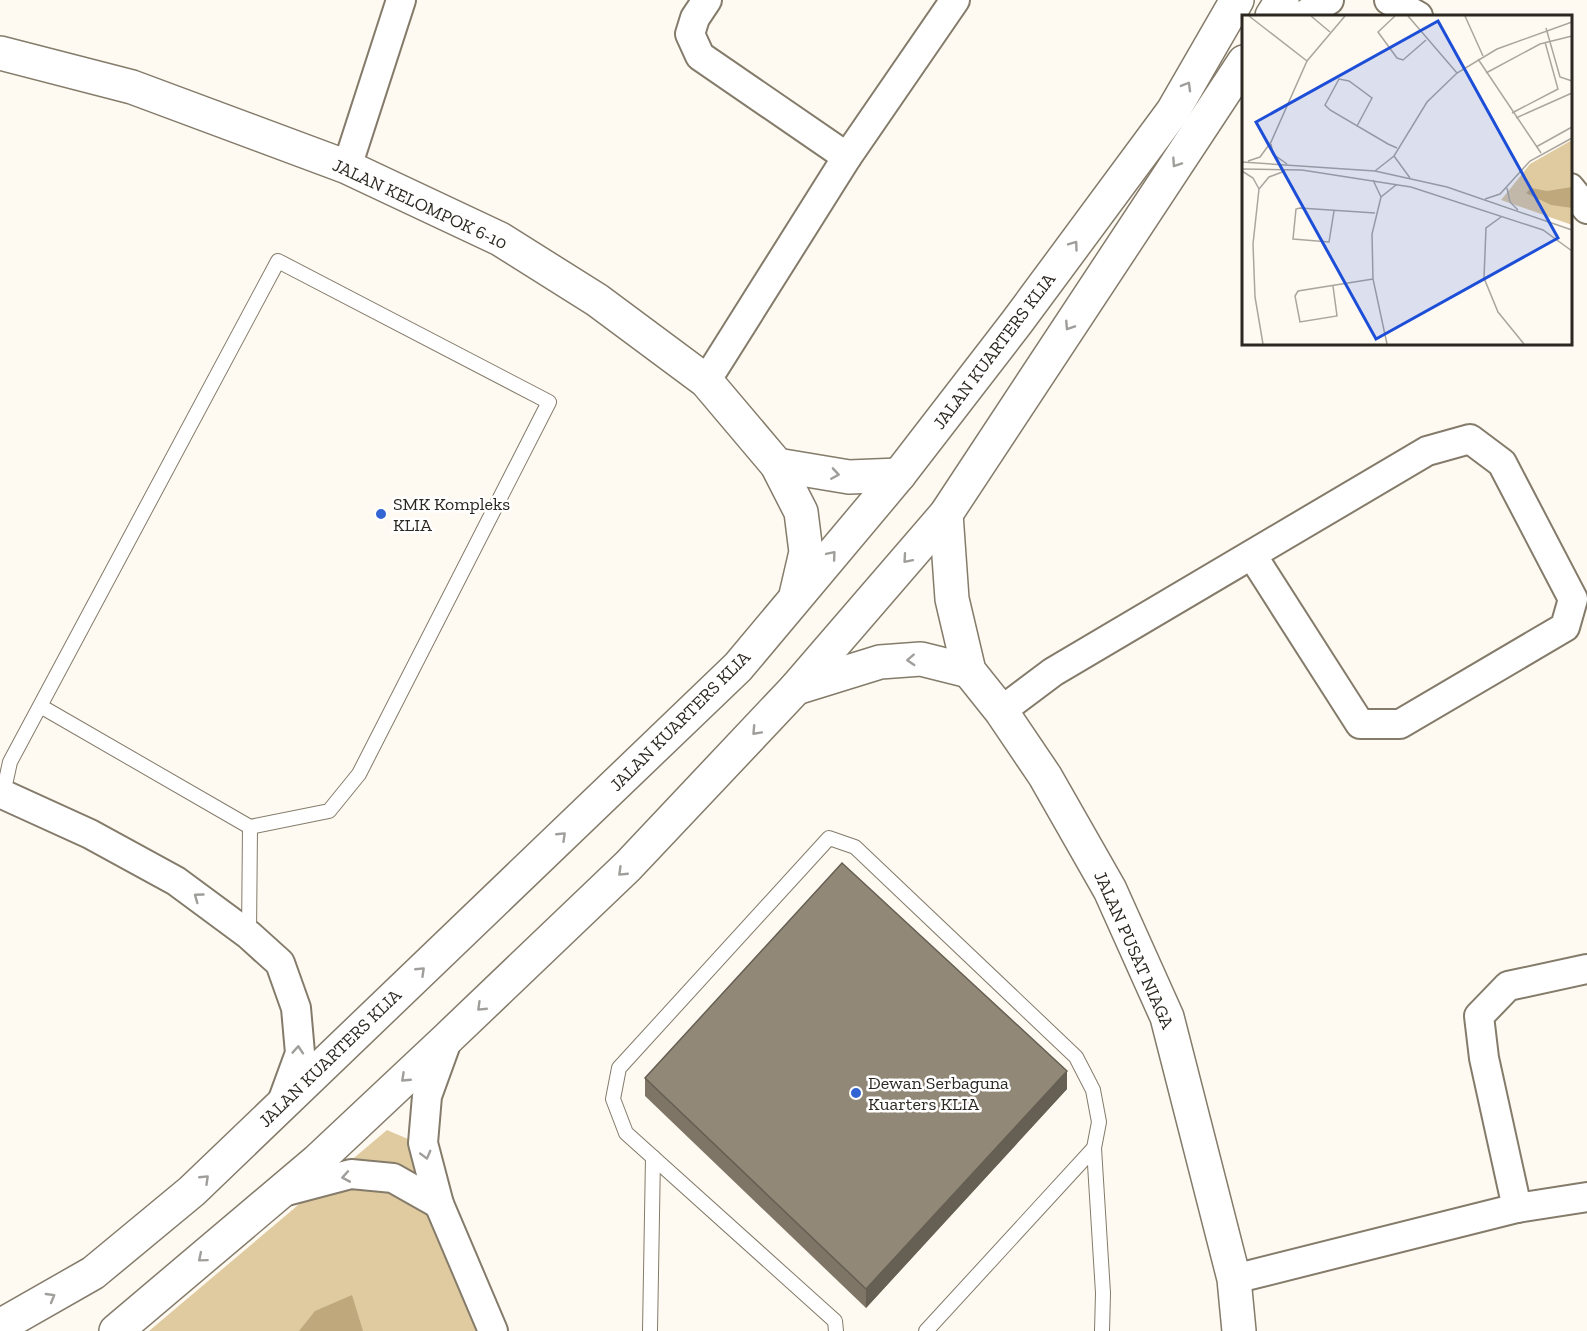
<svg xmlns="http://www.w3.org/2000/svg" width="1587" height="1331" viewBox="0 0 1587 1331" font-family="'Zilla Slab',serif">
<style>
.green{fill:#e0cba1}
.water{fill:#bfa87c}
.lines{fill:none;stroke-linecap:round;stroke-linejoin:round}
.lane-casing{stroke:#847b6a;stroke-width:16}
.street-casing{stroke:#847b6a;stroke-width:32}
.secondary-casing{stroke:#847b6a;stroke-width:36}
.lane{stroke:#fff;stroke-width:14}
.street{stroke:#fff;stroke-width:28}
.secondary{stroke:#fff;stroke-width:33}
.wall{fill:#7e7566}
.shaded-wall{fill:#665f53}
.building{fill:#928877;stroke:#665f53;stroke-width:1.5}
.oneway{stroke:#a09e9b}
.poi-dot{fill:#3264d3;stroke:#fff;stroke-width:2}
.labels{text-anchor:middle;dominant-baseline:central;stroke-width:5;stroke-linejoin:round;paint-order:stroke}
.street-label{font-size:18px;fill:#2c2821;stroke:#fff}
.poi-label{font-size:18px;fill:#2c2821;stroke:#fff;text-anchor:start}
.inset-road{fill:none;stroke:#aaa69e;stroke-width:1.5}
.view{fill:#1d4ed8;fill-opacity:0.15;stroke:#1d4ed8;stroke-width:3}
.inset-edge{fill:none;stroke:#2c2821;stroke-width:3}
</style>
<rect width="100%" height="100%" fill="#fefaf2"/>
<!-- green -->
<polygon class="green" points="387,1130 408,1139 435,1203 478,1331 149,1331"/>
<!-- water -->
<polygon class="water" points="352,1295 363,1331 299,1331 315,1311"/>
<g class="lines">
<!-- lane casing -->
<g class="lane-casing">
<g id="lane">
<polyline points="42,707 250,827"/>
<polyline points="3,794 10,762 278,261 549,402 359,774 329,811 250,827 249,935"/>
<polyline points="650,1331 653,1157"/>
<polyline points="836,1331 835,1321 626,1133 613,1099 619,1068 829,838 855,847 1076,1057 1093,1090 1099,1122 1094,1148 1103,1293 1102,1331"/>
<polyline points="926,1331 1094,1148"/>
</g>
</g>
<!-- street casing -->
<g class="street-casing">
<g id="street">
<polyline points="707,0 695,18 690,34 700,56 847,157"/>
<polyline points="1389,0 1418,16"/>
<polyline points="1302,16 1329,0"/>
<polyline points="347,167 401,0"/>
<polyline points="1570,188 1587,209"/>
<polyline points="706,381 847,157 955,0"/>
<polyline points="1001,711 1053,672 1427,451 1470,439 1502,463 1573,599 1565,627 1400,724 1360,724 1252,555"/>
<polyline points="0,793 90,834 176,881 249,935 280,963 296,1008 300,1053 281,1105"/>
<polyline points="448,1038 427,1096 423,1143 439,1204 493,1331"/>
<polyline points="279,1193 351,1174 393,1178 439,1204"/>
<polyline points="1517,1208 1484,1058 1479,1016 1508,986 1587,969"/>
<polyline points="1234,1279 1517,1208 1587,1197"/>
</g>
</g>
<!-- secondary casing -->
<g class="secondary-casing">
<g id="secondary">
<polyline points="1272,16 1282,0"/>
<polyline points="0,53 132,87 347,167 500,239 597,300 706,381 777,465 801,512 806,552 796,595"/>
<polyline points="777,465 849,477 899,475"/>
<polyline points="946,514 952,599 969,671 1001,711 1045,776 1110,890 1167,1017 1234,1279 1239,1331"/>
<polyline points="796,688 880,662 921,659 969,671"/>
<polyline points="0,1326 93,1273 192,1191 738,667 899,475 1017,322 1173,111 1237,0"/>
<polyline points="116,1331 317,1161 448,1038 628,866 796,688 946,514 1244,62"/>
</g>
</g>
<!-- lane -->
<use href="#lane" class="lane"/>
<!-- street -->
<use href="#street" class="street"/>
<!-- secondary -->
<use href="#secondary" class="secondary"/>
</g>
<!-- wall -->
<polygon class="wall" points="645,1078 1067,1089 866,1308 645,1096"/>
<!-- shaded-wall -->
<polygon class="shaded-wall" points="1067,1071 1067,1089 866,1308 866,1289"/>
<!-- building -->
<polygon class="building" points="842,863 1067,1071 866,1289 645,1078"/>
<!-- one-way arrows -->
<defs><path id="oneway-chevron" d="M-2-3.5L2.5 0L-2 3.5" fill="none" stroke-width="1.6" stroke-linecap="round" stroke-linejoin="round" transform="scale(1.5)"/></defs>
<g class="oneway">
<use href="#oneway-chevron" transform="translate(1187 86) rotate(-60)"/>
<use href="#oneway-chevron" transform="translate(1176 163) rotate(124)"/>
<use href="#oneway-chevron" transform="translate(1074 245) rotate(-54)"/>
<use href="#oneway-chevron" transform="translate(1069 326) rotate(123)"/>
<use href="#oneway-chevron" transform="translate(835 474) rotate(9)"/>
<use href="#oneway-chevron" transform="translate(832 555) rotate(-50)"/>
<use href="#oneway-chevron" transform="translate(907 559) rotate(131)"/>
<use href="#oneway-chevron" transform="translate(911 660) rotate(177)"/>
<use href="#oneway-chevron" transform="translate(756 731) rotate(133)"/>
<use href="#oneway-chevron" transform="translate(562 836) rotate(-44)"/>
<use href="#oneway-chevron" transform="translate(622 872) rotate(136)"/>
<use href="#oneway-chevron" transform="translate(198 897) rotate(-144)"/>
<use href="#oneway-chevron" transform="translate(421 971) rotate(-44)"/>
<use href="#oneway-chevron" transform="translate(481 1007) rotate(136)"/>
<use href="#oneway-chevron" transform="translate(298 1050) rotate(-86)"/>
<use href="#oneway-chevron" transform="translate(405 1078) rotate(137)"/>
<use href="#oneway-chevron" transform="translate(426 1155) rotate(75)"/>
<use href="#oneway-chevron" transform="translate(346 1177) rotate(170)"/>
<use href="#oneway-chevron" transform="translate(205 1179) rotate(-44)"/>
<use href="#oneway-chevron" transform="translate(202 1258) rotate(140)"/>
<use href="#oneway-chevron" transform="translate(51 1297) rotate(-30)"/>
</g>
<!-- markers -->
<g class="poi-dot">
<circle cx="381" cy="514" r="6"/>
<circle cx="856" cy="1093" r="6"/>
</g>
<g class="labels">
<!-- street labels -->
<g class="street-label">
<text transform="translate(420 204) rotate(25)">JALAN KELOMPOK 6-10</text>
<text transform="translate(994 351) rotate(-53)">JALAN KUARTERS KLIA</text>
<text transform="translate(680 721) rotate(-45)">JALAN KUARTERS KLIA</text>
<text transform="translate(1134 950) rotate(66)">JALAN PUSAT NIAGA</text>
<text transform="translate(330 1058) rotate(-44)">JALAN KUARTERS KLIA</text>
</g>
<!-- poi labels -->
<g class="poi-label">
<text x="393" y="504">SMK Kompleks<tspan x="393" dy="21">KLIA</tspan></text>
<text x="868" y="1083">Dewan Serbaguna<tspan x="868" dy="21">Kuarters KLIA</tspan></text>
</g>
</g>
<!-- overview -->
<g transform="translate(1242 15)">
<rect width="330" height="330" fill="#fefaf2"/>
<path d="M330,125v85l-71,-25 29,-36z" fill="#e0cba1"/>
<path d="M330,172v21l-21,-3 -25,-12 5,-5 16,3z" fill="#bfa87c"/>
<path class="inset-road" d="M7,1l58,45M69,1l19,16M153,1l-17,16 19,26 6,2 23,-20M166,1l49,57M223,1l18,40M304,13l14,49 12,4M236,44l63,94M244,58l54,-29 32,-8M270,98l46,-24 -13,-47M274,103l56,-25M115,111l15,-28 -23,-17 -10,-2 -14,26 5,5 58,34 9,4M29,129l2,10 14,10M294,132l36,-20M152,141l16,22M6,146l12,-4 11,-15 36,-81 38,-45M0,147l133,9 72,16 125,43M0,154l60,1 109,17 132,43 29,21M0,156l11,7 6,11M133,156l19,-15 33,-54 30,-29 40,-24 75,-27M131,165l8,17M265,173l3,14 8,8M243,184l15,-5 30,-33 42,-23M92,196l-5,31 -36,-3 3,-30 4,-1 75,5M259,202l-15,11 -2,50 14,34 26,32M91,271l4,30 -37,6 -5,-26 3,-5 75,-12M21,329l-8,-47 -2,-53 6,-55 10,-12 16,-6M145,329l-14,-65 -1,-45 9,-37 15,-12"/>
<path class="view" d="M196,6l120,217 -182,101 -120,-217z"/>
<rect width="330" height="330" class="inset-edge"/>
</g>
</svg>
